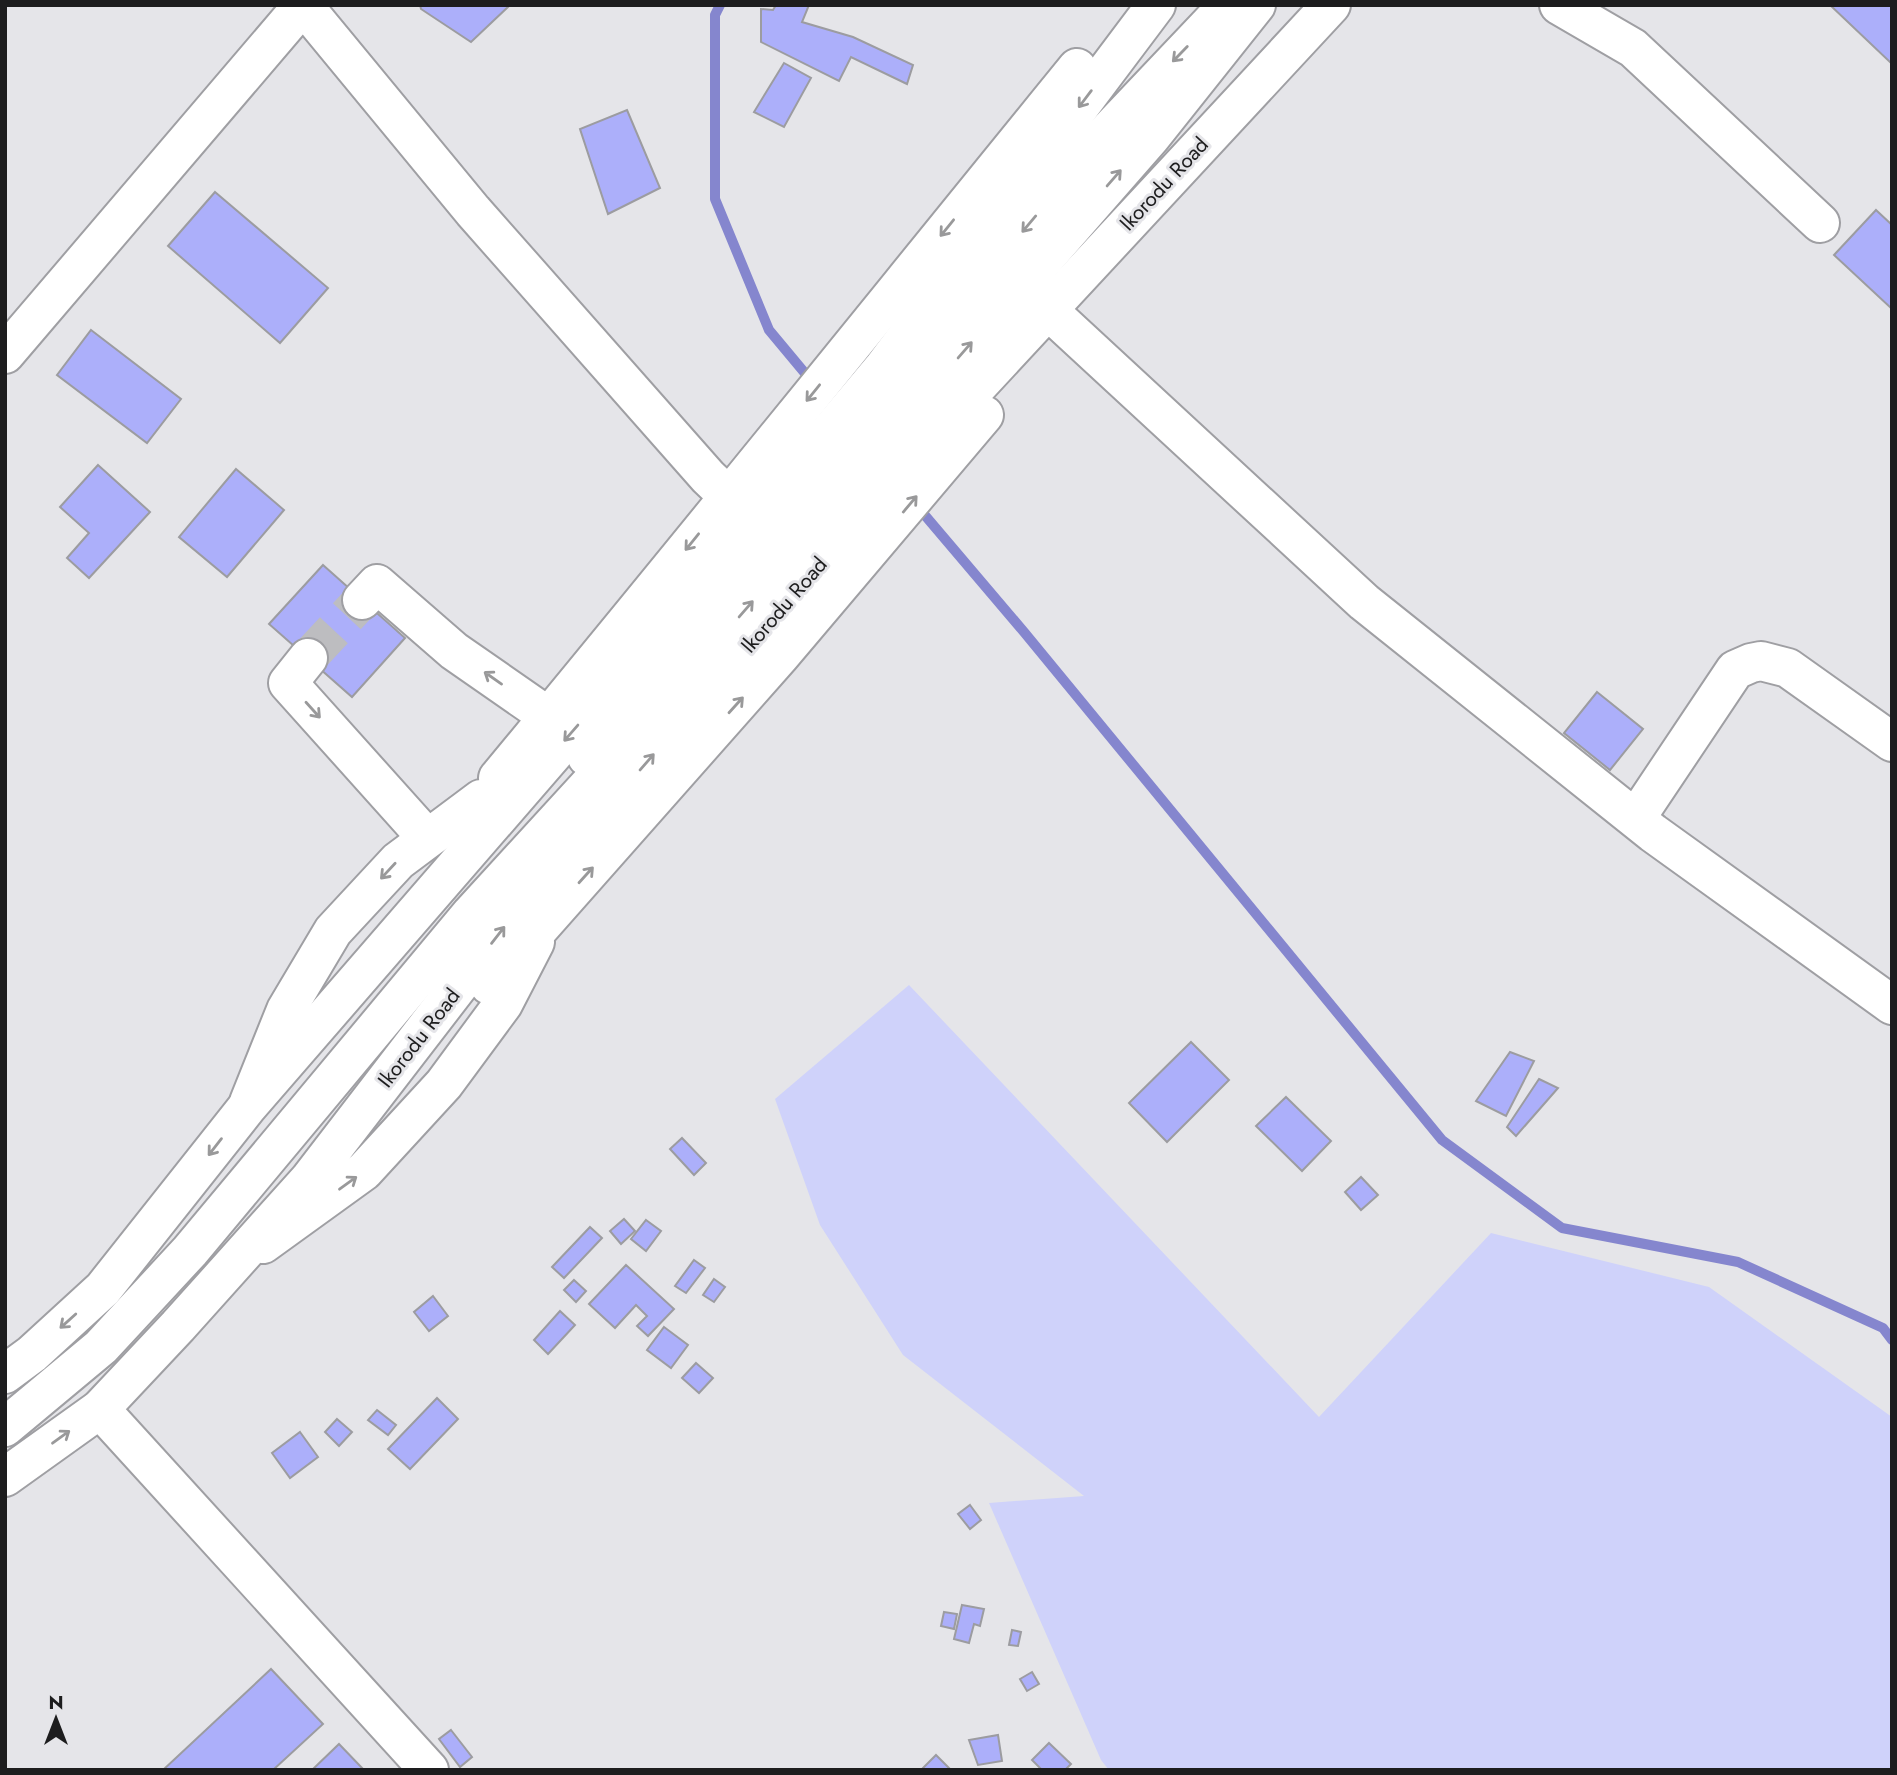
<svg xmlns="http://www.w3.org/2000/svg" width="1897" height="1775" viewBox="0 0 1897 1775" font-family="Jost,sans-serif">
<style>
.green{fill:#cfd2fa}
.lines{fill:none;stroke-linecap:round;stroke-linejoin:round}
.stream{stroke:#8586ce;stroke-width:10}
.building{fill:#acaffa;stroke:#9c9ca0;stroke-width:2}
.minor-tunnel{stroke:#bdbdc0;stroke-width:38;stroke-dasharray:38 19;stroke-linecap:butt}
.minor-casing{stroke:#9f9fa3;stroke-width:42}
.highway-casing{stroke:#9f9fa3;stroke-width:42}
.minor{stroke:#fff;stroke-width:38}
.highway{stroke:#fff;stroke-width:38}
.oneway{stroke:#99999a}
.labels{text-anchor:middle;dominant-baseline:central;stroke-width:6;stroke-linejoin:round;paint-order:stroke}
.street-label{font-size:21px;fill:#1d1d1e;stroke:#e5e5e9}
</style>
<rect width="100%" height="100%" fill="#e5e5e9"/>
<!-- green -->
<polygon class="green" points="909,985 1319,1417 1491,1233 1709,1287 1892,1417 1892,1770 1109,1770 1101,1760 989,1503 1084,1496 903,1355 820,1225 775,1099"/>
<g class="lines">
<!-- stream -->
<g class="stream">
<polyline points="720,5 715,15 715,199 769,330 814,384"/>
<polyline points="917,506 1024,632 1442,1140 1562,1228 1738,1262 1883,1328 1892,1340"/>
</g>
</g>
<!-- building -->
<g class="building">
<polygon points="420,5 510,5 471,42 421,9"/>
<polygon points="776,5 809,5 802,22 853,37 913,65 907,84 851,57 839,81 761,42 761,9 773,10"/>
<polygon points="1830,5 1892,5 1892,64"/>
<polygon points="784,63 811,78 784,127 754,112"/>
<polygon points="627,110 660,188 608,214 580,129"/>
<polygon points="215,192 328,288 280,343 168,246"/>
<polygon points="1876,210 1892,225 1892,309 1834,255"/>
<polygon points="91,330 181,399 147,443 57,375"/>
<polygon points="98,465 150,512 89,578 67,558 89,533 60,507"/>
<polygon points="236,469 284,510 227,577 179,537"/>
<polygon points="323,565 405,638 352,697 269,624"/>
<polygon points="1597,692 1643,729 1610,770 1564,733"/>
<polygon points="1191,1042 1229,1080 1167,1142 1129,1103"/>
<polygon points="1510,1052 1534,1061 1506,1116 1476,1101"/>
<polygon points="1539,1079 1558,1088 1516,1136 1507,1127"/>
<polygon points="1286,1097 1331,1141 1302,1171 1256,1126"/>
<polygon points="682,1138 706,1163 694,1175 670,1149"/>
<polygon points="1361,1177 1378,1195 1361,1210 1345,1192"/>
<polygon points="624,1219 635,1231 621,1244 610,1231"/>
<polygon points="646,1220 661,1231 646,1251 631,1239"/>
<polygon points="590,1227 602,1238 564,1278 552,1267"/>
<polygon points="694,1260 705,1268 686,1293 675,1286"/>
<polygon points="626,1265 674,1309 648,1336 637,1326 647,1316 636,1305 615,1328 589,1304"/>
<polygon points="714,1279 725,1287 714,1302 703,1295"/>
<polygon points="574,1280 586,1291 576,1302 564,1290"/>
<polygon points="433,1296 448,1316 429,1331 414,1312"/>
<polygon points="560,1311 575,1325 548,1354 534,1340"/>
<polygon points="664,1327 688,1345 671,1368 647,1350"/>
<polygon points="696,1363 713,1378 699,1393 682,1378"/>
<polygon points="437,1398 458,1419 410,1469 388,1449"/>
<polygon points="377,1410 396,1425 388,1435 368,1420"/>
<polygon points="337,1419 352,1432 339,1446 325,1432"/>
<polygon points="300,1432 318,1457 290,1478 272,1453"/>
<polygon points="970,1505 981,1520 970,1529 958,1514"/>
<polygon points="962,1605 984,1609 980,1626 974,1624 969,1643 954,1639"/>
<polygon points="944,1612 957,1614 954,1629 941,1626"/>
<polygon points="1012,1630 1021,1632 1018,1646 1009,1645"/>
<polygon points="271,1669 323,1724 273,1770 163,1770"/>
<polygon points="1032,1672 1039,1684 1027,1691 1020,1679"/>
<polygon points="451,1730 472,1757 460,1767 439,1739"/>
<polygon points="998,1735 1002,1761 978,1765 969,1740"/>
<polygon points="1049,1743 1071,1764 1065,1770 1042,1770 1032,1760"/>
<polygon points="339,1744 364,1770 312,1770"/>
<polygon points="936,1755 951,1770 921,1770"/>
</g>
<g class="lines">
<!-- minor-tunnel -->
<polyline class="minor-tunnel" points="308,658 362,600"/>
<!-- minor casing -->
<g class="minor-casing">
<g id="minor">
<polyline points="303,5 473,211 708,477 729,497"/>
<polyline points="1559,5 1633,48 1820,223"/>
<polyline points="1062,323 1364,602 1653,833 1892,1005"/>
<polyline points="5,354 303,5"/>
<polyline points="362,600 377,584 454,651 549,717"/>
<polyline points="308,658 288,683 427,838"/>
<polyline points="587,757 633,694 807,493 897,380 1097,143 1226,7"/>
<polyline points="1636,818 1735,670 1751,663 1761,661 1788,668 1892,742"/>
<polyline points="249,1102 286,1010 333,931 398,861 481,799"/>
<polyline points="263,1244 364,1171 444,1084 503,1004 535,942"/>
<polyline points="100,1409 429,1770"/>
<polyline points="5,1427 101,1347 190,1251 471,914 655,713 828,515 920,401 1151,137 1256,5"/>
</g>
</g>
<!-- highway casing -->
<g class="highway-casing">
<g id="highway">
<path d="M498,778c195,-235 386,-473 579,-710"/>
<polyline points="489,985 780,656 984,415"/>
<polyline points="5,1374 32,1354 103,1289 248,1106 737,542 884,367 1156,5"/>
<polyline points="5,1477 100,1409 178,1326 309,1180 506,924 943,423 1331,5"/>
</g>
</g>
<!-- minor -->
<use href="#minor" class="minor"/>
<!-- highway -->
<use href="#highway" class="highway"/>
</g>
<!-- one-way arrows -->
<defs><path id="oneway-shaft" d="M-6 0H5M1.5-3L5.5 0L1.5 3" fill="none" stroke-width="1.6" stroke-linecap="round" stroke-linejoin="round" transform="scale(1.75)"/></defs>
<g class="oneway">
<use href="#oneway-shaft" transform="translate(1180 54) rotate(134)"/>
<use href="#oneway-shaft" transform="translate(1085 99) rotate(127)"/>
<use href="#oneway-shaft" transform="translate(1114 178) rotate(-49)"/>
<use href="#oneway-shaft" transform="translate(1029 224) rotate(130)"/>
<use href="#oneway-shaft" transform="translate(947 228) rotate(129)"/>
<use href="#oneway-shaft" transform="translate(965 350) rotate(-49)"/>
<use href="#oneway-shaft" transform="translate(813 393) rotate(129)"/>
<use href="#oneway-shaft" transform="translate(910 504) rotate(-50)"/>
<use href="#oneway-shaft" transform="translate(692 542) rotate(129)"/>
<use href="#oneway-shaft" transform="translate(746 609) rotate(-49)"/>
<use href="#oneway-shaft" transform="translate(493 678) rotate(-145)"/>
<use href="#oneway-shaft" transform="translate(736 705) rotate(-48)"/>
<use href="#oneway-shaft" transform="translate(313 710) rotate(48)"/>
<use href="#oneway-shaft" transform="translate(571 733) rotate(131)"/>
<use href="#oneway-shaft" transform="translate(647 762) rotate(-49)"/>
<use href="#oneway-shaft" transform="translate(388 871) rotate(133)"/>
<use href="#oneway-shaft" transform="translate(586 875) rotate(-48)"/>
<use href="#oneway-shaft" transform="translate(498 935) rotate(-52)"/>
<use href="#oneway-shaft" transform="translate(215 1147) rotate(128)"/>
<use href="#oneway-shaft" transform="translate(348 1183) rotate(-36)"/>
<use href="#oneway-shaft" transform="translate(68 1321) rotate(138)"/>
<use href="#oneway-shaft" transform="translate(61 1437) rotate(-36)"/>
</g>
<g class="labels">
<!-- street labels -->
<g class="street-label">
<text transform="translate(1164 184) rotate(-47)">Ikorodu Road</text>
<text transform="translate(784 605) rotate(-49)">Ikorodu Road</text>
<text transform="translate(419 1038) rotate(-52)">Ikorodu Road</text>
</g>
</g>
<!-- border -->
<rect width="1897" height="1775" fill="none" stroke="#1d1d1e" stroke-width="14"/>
<!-- north arrow -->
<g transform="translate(56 1719)" stroke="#e5e5e9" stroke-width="5" paint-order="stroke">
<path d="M0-5L12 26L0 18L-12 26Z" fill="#1d1d1e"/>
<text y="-10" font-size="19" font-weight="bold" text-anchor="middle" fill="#1d1d1e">N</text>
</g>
</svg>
